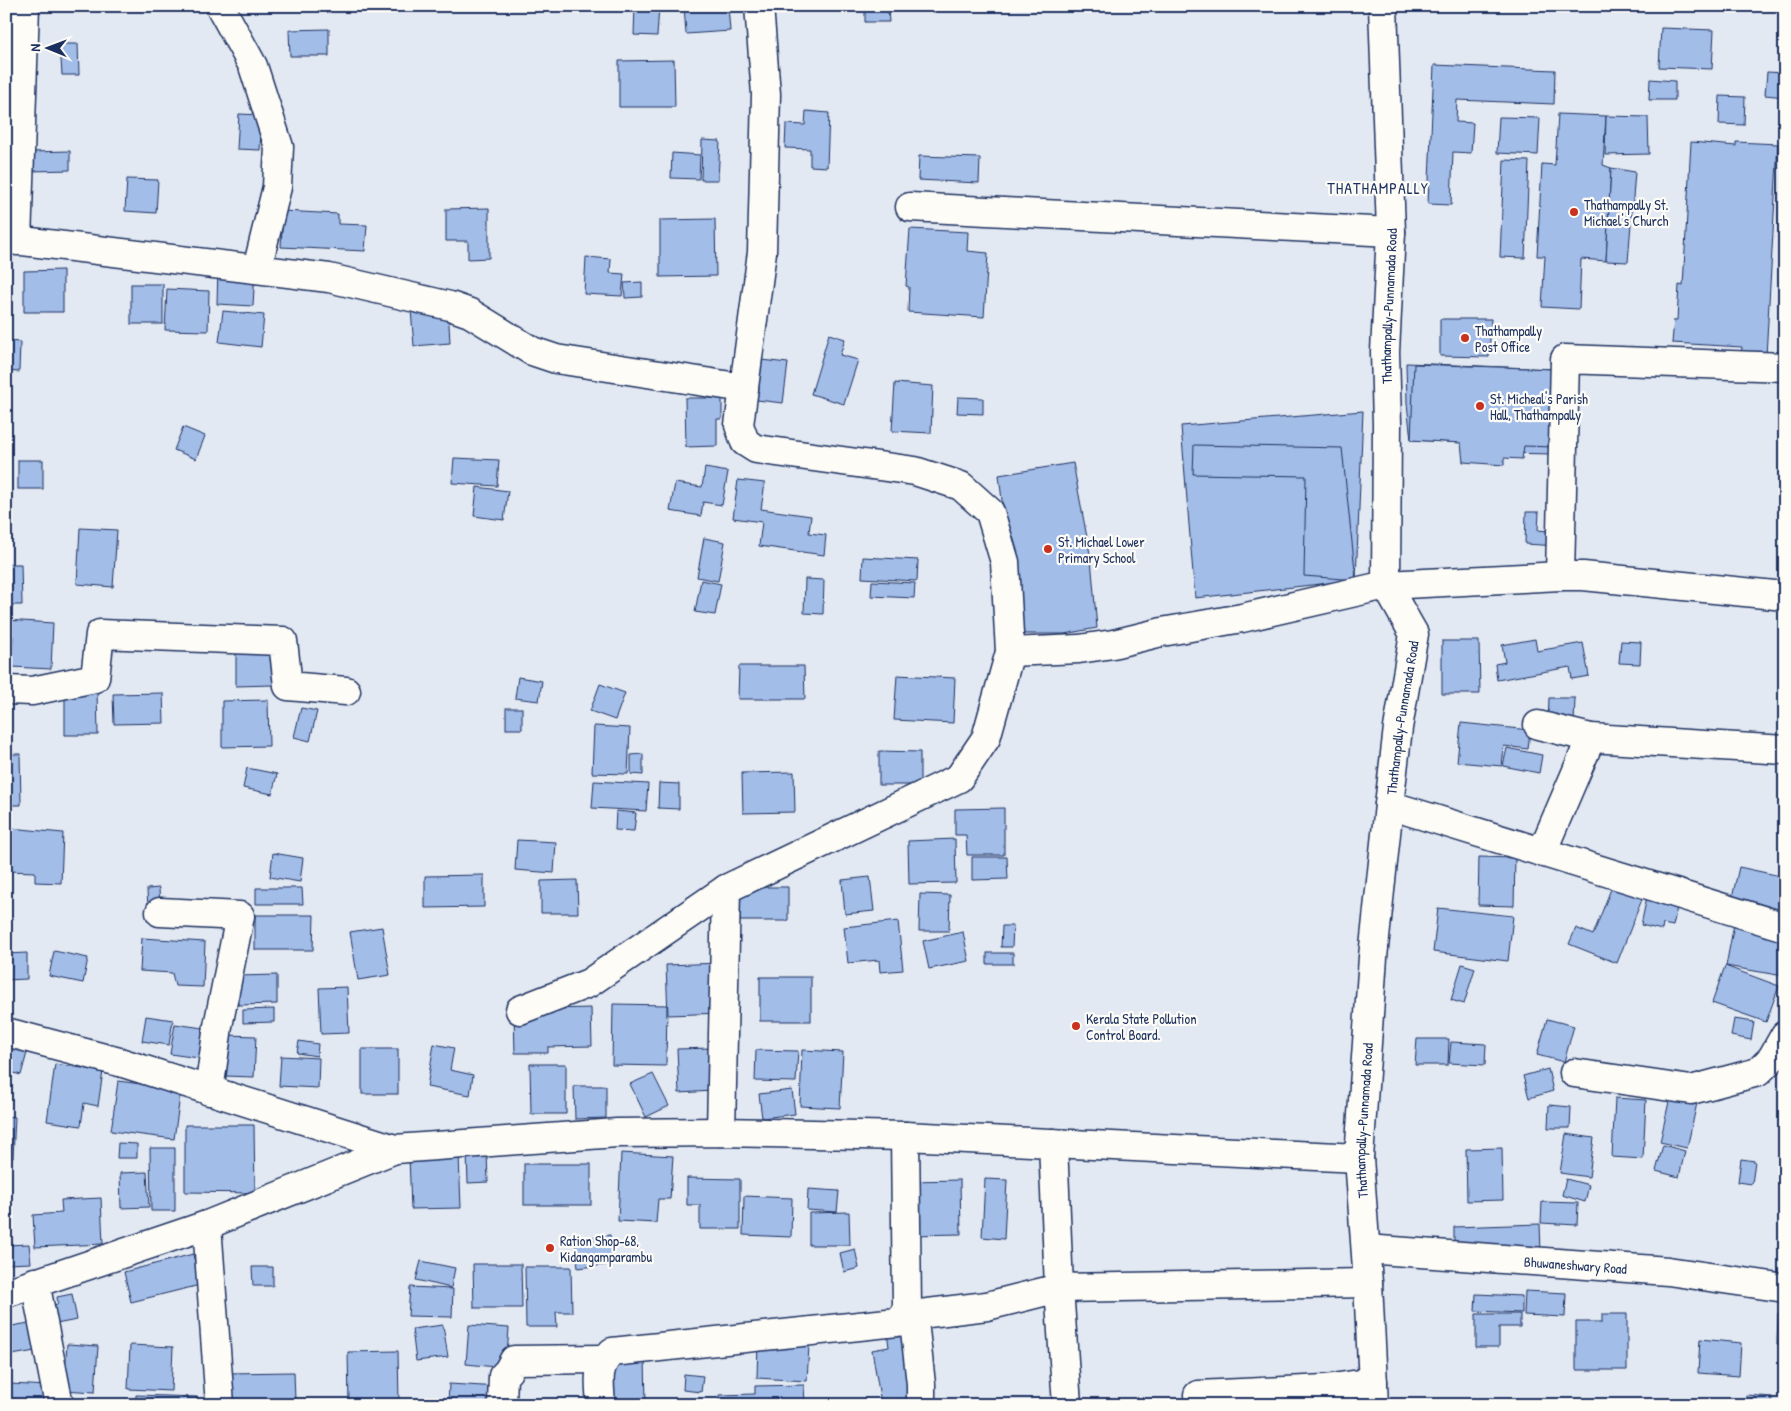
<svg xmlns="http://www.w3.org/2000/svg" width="1791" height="1411" viewBox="0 0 1791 1411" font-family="'Patrick Hand',sans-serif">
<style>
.building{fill:#a3bde9;stroke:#1b2f5e}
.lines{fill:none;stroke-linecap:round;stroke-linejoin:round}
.minor-casing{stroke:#1b2f5e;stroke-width:31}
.major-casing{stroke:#1b2f5e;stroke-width:31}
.minor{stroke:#fdfcf7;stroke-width:28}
.major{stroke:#fdfcf7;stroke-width:28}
.poi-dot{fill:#c8321e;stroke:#fdfcf7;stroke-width:2}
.labels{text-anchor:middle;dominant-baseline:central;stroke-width:4.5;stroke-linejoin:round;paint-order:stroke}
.poi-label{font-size:14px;fill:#1b2f5e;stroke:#fdfcf7;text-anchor:start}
.street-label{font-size:14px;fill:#1b2f5e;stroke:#fdfcf7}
.quarter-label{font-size:16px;letter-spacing:1px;fill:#1b2f5e;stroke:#fdfcf7}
</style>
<rect width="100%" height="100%" fill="#e2e9f3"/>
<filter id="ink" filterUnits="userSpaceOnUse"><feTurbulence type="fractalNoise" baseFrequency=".02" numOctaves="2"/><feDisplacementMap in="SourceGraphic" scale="10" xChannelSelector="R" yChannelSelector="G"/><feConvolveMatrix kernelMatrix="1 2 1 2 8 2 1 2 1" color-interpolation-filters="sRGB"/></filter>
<g filter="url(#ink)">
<!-- building -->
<g class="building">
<polygon points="635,6 659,6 657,36 634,35"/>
<polygon points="684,6 728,6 730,31 686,34"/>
<polygon points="865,10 888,10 889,22 865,22"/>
<polygon points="1661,28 1714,30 1712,69 1659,67"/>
<polygon points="329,29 329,56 290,56 289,30"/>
<polygon points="60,44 78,44 79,75 62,75"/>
<polygon points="674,60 675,107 619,107 619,61"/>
<polygon points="1434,65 1555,70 1554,104 1457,100 1456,122 1473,123 1471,153 1453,152 1451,205 1428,204"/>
<polygon points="1767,72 1785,73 1785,97 1765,95"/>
<polygon points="1650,79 1675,81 1675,100 1649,100"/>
<polygon points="1720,96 1745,97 1744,125 1719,124"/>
<polygon points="806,111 829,113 827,167 810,166 810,149 785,148 786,124 805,125"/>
<polygon points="239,114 262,115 260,150 237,149"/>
<polygon points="1558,114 1606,116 1603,165 1611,168 1606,261 1581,259 1579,309 1542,307 1545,256 1537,256 1542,164 1555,165"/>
<polygon points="1606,116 1648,117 1649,154 1605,155"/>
<polygon points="1499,117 1540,118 1538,155 1497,153"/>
<polygon points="702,140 720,141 718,180 701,180"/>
<polygon points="1691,142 1736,146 1736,142 1778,144 1766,356 1741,355 1742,347 1672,343 1674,320 1677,320 1679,285 1683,286"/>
<polygon points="70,151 70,170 31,171 31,152"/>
<polygon points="672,153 700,155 699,179 671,178"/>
<polygon points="919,156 980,158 979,183 918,180"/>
<polygon points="1504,160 1529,161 1525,258 1500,257"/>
<polygon points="1611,168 1635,172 1628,262 1606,261"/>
<polygon points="127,179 158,180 156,213 125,211"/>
<polygon points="489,208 489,258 468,259 468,241 446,241 446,209"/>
<polygon points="283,211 338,214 338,224 367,225 365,251 281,247"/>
<polygon points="715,219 716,276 660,277 660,220"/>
<polygon points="910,229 968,232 967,251 988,253 984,317 908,312 909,287 906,286"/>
<polygon points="586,257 611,259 610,273 624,274 622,296 584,294"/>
<polygon points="218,267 255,269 253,306 217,304"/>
<polygon points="63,270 63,312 24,312 24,271"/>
<polygon points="642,282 642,297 625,298 624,283"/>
<rect x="131" y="284" width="32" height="40"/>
<polygon points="167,289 209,291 208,331 165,330"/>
<polygon points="448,307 450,343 414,346 411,310"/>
<polygon points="223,311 264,315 261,347 219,342"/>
<polygon points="1440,319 1491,319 1489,357 1440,356"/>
<polygon points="829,334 845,339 840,355 858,360 844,404 811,394"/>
<polygon points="6,341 20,342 19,372 6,371"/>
<polygon points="761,360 788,363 783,403 757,400"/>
<polygon points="1406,363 1554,369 1553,454 1502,453 1501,445 1411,440 1407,403"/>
<polygon points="1414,364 1554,369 1553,447 1524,446 1522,459 1504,458 1504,465 1463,462 1461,443 1411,440"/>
<polygon points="895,383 933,386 931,433 892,431"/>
<polygon points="958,397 983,398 983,414 957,413"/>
<polygon points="685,398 722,398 722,419 717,419 717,446 686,447"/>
<polygon points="1363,411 1356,580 1195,598 1181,426"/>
<polygon points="183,427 205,436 196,459 174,450"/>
<polygon points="1194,445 1342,448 1356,580 1304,576 1306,476 1193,474"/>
<polygon points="454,458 499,460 497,486 452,483"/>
<rect x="18" y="460" width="25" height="29"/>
<polygon points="1073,463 1091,559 1097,628 1064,634 1018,634 999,475"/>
<polygon points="705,468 728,472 722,505 703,502 701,516 670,511 675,483 702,487"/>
<polygon points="738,480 765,483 761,509 811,516 809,533 826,535 824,555 759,546 762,522 733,518"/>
<polygon points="477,487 508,491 504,520 474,516"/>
<polygon points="1526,512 1539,512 1538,530 1559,532 1558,546 1525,544"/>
<polygon points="80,528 117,530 113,587 77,584"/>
<polygon points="704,538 725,542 718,581 697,577"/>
<polygon points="863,557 918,560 917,581 862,578"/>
<polygon points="6,564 21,564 22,605 6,605"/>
<polygon points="805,579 824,580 823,614 804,613"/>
<polygon points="701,580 721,584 715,615 695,612"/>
<polygon points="872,581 915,583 914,598 871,596"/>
<polygon points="6,620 53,623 51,669 12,667 13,636 6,636"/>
<polygon points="1535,639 1537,651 1583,643 1589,676 1572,679 1570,667 1497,680 1495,664 1505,662 1502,645"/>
<polygon points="1442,641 1479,641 1480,694 1442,694"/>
<polygon points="1621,641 1641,642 1640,664 1619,663"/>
<polygon points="272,644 273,685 236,686 236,645"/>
<polygon points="739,666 804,666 805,699 738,699"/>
<polygon points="897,675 955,678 953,723 894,720"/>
<polygon points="518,677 542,681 539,701 515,698"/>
<polygon points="600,684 625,693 615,720 590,711"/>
<polygon points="97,690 98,735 65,735 65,691"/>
<polygon points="163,693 164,723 114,724 113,694"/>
<polygon points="1549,698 1575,698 1574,724 1548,723"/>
<polygon points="268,700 269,746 222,747 222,701"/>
<polygon points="301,708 317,711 310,741 294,737"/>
<rect x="506" y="708" width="16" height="21"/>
<polygon points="1461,723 1530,730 1528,749 1504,746 1502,766 1457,762"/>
<polygon points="594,726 630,728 628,774 592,773"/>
<polygon points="1507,748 1542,755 1539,773 1503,766"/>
<polygon points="879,751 920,752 920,785 879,785"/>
<polygon points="6,754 20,754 21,805 6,805"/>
<polygon points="643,754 643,775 631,774 631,755"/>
<polygon points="247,768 277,774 272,794 243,788"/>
<polygon points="794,772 795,812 743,813 742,773"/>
<polygon points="594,781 648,784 646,811 592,808"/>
<polygon points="659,783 679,784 679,809 658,808"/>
<polygon points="1004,808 1004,855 967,855 966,835 955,835 955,809"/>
<polygon points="616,811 636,813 634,831 615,830"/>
<polygon points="10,828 63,833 61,883 35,882 35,872 8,871"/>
<polygon points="955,839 956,883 909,884 908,841"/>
<polygon points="517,840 556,842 554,873 515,870"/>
<polygon points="273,853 303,858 300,882 270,877"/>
<polygon points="972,857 1007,857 1008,879 972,880"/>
<polygon points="1479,857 1515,858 1514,906 1478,905"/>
<polygon points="1739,867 1785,877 1785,919 1730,907"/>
<polygon points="484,875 484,907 425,908 425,876"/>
<polygon points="1616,876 1646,889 1617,963 1569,944 1576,928 1593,935"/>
<polygon points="870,877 874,911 845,914 842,880"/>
<polygon points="577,880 578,913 541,913 541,881"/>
<polygon points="741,887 788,887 788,921 740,921"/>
<polygon points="159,888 160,911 148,911 147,889"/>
<polygon points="256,888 302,888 303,904 256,904"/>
<polygon points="1648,892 1679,898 1673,926 1663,924 1662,930 1641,925"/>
<polygon points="920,894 950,895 949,931 919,931"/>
<polygon points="1438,908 1513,916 1508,961 1433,952"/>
<polygon points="255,915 314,915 313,950 255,950"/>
<polygon points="898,921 903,970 880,972 879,960 848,963 844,927"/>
<polygon points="1734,924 1785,933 1785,964 1783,976 1726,966"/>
<polygon points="1002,926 1013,926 1012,947 1001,947"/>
<polygon points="382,927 390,975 358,980 350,932"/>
<polygon points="963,932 969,961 929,969 923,941"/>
<polygon points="142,938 205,942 203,987 175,986 172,973 140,971"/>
<polygon points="54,951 88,958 83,983 49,976"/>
<polygon points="27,953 27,979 6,980 6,954"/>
<rect x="987" y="953" width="26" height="11"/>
<polygon points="721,963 723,1013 668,1015 666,965"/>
<polygon points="1462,964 1475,968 1464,1004 1451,1000"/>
<polygon points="1725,966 1779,986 1766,1022 1712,1003"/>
<polygon points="277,975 277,1004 239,1005 239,976"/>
<rect x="760" y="977" width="51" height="44"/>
<polygon points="347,987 349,1033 321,1034 319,988"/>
<polygon points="613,1004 667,1005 666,1066 612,1065"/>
<polygon points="591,1008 592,1046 548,1047 548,1053 515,1053 514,1015 549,1015 549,1009"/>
<polygon points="274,1009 274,1022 243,1023 243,1010"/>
<polygon points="146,1016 173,1020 169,1045 142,1041"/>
<polygon points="1547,1019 1574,1026 1564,1062 1537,1055"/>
<polygon points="1734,1019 1754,1022 1751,1040 1731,1036"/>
<polygon points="175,1024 210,1029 206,1059 170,1054"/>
<polygon points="226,1035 256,1036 254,1077 225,1076"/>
<polygon points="1417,1039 1449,1039 1448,1065 1415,1065"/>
<polygon points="299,1041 318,1044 317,1056 297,1053"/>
<polygon points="6,1042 28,1049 21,1075 6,1071"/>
<polygon points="1451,1042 1486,1044 1485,1065 1449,1063"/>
<polygon points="434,1044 454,1048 450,1070 473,1075 470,1095 427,1087"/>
<polygon points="711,1048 712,1091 679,1093 677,1049"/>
<rect x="362" y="1049" width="36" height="45"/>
<polygon points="756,1050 798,1051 796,1082 755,1081"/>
<polygon points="802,1050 843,1052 840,1108 800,1106"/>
<polygon points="281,1056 319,1058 318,1088 279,1086"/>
<polygon points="55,1064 103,1071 98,1106 84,1103 81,1126 47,1121"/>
<polygon points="530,1064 566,1064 566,1114 531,1114"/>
<polygon points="1548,1069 1553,1091 1529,1098 1523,1076"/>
<polygon points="653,1074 669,1106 646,1117 630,1084"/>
<polygon points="118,1081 181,1089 174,1139 111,1131"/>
<polygon points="574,1086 606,1086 606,1118 575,1119"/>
<polygon points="792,1090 795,1114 762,1118 759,1094"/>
<polygon points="1670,1097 1697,1103 1687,1148 1660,1142"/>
<polygon points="1615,1098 1646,1100 1643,1159 1612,1157"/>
<polygon points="1549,1105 1571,1107 1570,1128 1548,1128"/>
<polygon points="6,1116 15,1117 13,1158 6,1157"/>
<polygon points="185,1125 254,1125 255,1193 185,1192"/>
<polygon points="1566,1134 1594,1138 1589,1177 1560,1173"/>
<polygon points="118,1143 137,1144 137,1158 117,1158"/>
<polygon points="1663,1145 1685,1151 1679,1177 1656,1171"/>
<polygon points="150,1148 175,1148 175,1211 151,1211"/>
<polygon points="1502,1148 1503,1200 1467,1201 1466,1149"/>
<polygon points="621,1153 673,1156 670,1199 658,1199 656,1223 618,1221"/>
<polygon points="467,1154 487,1154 488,1182 468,1183"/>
<polygon points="459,1155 461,1208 411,1209 409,1156"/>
<polygon points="1741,1159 1755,1161 1752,1184 1738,1182"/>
<rect x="524" y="1164" width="67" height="41"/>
<polygon points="147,1172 149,1207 121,1208 120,1173"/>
<polygon points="687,1178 740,1179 740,1229 700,1229 700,1205 687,1205"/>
<polygon points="985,1179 1007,1180 1004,1239 982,1237"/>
<polygon points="1566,1179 1589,1185 1585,1202 1562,1195"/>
<polygon points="960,1180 961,1234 911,1235 910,1181"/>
<polygon points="808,1189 839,1191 837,1212 807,1210"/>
<polygon points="744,1196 792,1198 791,1237 743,1235"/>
<polygon points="101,1198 103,1244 35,1247 33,1215 62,1213 61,1200"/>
<polygon points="1542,1202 1578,1203 1577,1225 1541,1223"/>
<polygon points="849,1212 850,1245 809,1245 809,1213"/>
<polygon points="1540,1224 1541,1252 1454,1254 1454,1227"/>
<polygon points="610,1235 613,1264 578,1268 575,1239"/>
<polygon points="29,1244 31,1263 7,1264 6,1245"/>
<polygon points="855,1249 859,1268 844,1272 840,1253"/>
<polygon points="193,1254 200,1285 131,1302 124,1272"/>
<polygon points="421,1261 455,1268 451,1288 416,1280"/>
<polygon points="473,1264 521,1264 522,1308 474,1308"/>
<polygon points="252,1267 273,1267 273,1286 253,1286"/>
<polygon points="525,1267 571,1267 572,1312 556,1312 557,1327 526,1327"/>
<polygon points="410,1287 453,1289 452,1317 408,1316"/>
<polygon points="1525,1291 1566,1293 1565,1317 1524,1315"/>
<polygon points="72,1294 77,1320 56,1324 52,1305 58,1304 57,1297"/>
<polygon points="1476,1294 1522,1296 1522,1313 1475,1311"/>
<polygon points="1778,1313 1785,1313 1785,1344 1777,1344"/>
<polygon points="1476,1314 1520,1314 1520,1327 1499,1327 1499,1347 1476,1347"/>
<polygon points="1602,1314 1627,1314 1627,1370 1576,1370 1576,1322 1602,1322"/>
<polygon points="29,1323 35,1351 6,1356 6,1327"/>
<polygon points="443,1325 448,1357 416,1361 412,1329"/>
<polygon points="469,1325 509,1328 506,1368 466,1364"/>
<polygon points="905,1328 916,1398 881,1403 872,1350 889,1347 887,1331"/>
<polygon points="1700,1339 1741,1343 1739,1376 1698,1373"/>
<polygon points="758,1341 809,1345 807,1381 757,1378"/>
<polygon points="67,1344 98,1346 95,1392 64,1390"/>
<polygon points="130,1345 173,1347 171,1391 128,1389"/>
<polygon points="398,1351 399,1403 349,1404 348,1352"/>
<polygon points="613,1357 645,1357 646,1405 613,1405"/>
<polygon points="294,1372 295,1401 228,1401 229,1373"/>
<polygon points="684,1374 703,1376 701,1392 683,1390"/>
<polygon points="10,1384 49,1386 49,1405 9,1405"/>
<polygon points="449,1384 500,1387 499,1405 448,1405"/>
<polygon points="804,1385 805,1405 719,1405 719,1395 755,1394 755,1386"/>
<polygon points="136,1395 197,1397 197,1405 136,1405"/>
<polygon points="1746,1395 1772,1397 1772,1405 1745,1405"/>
</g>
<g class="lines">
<!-- minor casing -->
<g class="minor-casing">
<g id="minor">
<polyline points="220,6 253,66 279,147 277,187 257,269"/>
<polyline points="910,207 1391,232"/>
<polyline points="6,239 329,278 450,306 470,313 532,351 556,359 744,388"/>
<polyline points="17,241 25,6"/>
<polyline points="1560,576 1565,359 1785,367"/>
<polyline points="1010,652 1079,649 1113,644 1162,632 1242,618 1386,585 1560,576 1583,576 1785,596"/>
<polyline points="6,690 32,691 95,678 100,634 283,641 288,686 346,691"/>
<polyline points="1538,725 1591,738 1785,750"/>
<polyline points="1389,805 1785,927"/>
<polyline points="1542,852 1591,738"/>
<polyline points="160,912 240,916 218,1026 209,1091"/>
<polyline points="520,1010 589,983 726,889 959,778 986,738 1010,652 1005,562 990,512 961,486 915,471 756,449 745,442 739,425 762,252 766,94 759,6"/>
<polyline points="1574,1073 1691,1090 1758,1072 1772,1058 1785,1035"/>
<polyline points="721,1132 726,889"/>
<polyline points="1053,1143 1059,1288 1067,1405"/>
<polyline points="207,1225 220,1405"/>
<path id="s1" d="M1366,1249l302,22 117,17"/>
<polyline points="35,1282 59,1405"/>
<polyline points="6,1293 207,1225 395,1149"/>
<polyline points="903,1316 987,1306 1059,1288 1368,1283"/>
<polyline points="903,1316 915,1330 921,1384 921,1405"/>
<polyline points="1198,1395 1326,1389 1373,1382"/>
<polyline points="502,1405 503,1376 508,1371 514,1360 603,1359"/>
<path d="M601,1405c-1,-21 -6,-38 11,-53l285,-30 6,-6 4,-8 -2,-172"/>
</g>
</g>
<!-- major casing -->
<g class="major-casing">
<g id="major">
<polyline points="6,1032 123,1063 395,1149 617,1133 721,1132 905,1136 1359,1158"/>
<path id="s2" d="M1374,1405l-6,-122 -9,-125 14,-201 16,-152 9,-77 16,-94 -28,-49 1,-161 -2,-72 6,-120 -8,-226"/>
</g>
</g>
<!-- minor -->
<use href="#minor" class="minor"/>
<!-- major -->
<use href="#major" class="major"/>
</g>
</g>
<!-- markers -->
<g class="poi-dot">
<circle cx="1574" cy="212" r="5"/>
<circle cx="1465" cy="338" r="5"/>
<circle cx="1480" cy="406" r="5"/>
<circle cx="1048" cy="549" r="5"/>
<circle cx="1076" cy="1026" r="5"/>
<circle cx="550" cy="1248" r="5"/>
</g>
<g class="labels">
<!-- poi labels -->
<g class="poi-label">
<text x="1584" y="204">Thathampally St.<tspan x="1584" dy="16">Michael's Church</tspan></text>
<text x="1475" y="330">Thathampally<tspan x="1475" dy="16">Post Office</tspan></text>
<text x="1490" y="398">St. Micheal's Parish<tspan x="1490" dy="16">Hall, Thathampally</tspan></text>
<text x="1058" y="541">St. Michael Lower<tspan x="1058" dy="16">Primary School</tspan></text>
<text x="1086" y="1018">Kerala State Pollution<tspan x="1086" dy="16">Control Board.</tspan></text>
<text x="560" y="1240">Ration Shop-68,<tspan x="560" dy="16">Kidangamparambu</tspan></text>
</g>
<!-- street labels -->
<g class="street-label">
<text stroke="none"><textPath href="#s2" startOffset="1110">Thathampally-Punnamada Road</textPath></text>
<text stroke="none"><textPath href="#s2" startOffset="690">Thathampally-Punnamada Road</textPath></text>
<text stroke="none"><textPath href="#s2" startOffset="285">Thathampally-Punnamada Road</textPath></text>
<text stroke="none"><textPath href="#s1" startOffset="210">Bhuwaneshwary Road</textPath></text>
</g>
<!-- quarter labels -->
<g class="quarter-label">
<text x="1378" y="188">THATHAMPALLY</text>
</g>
</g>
<!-- margin -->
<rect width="1791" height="1411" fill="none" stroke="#fdfcf7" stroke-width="25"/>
<rect x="12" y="12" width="1766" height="1386" fill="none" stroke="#1b2f5e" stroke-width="2" filter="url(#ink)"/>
<!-- north arrow -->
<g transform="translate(48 48) rotate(271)" stroke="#fdfcf7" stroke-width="4" paint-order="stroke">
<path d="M0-4L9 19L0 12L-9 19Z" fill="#1b2f5e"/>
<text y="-8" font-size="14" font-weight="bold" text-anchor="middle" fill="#1b2f5e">N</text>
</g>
</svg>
